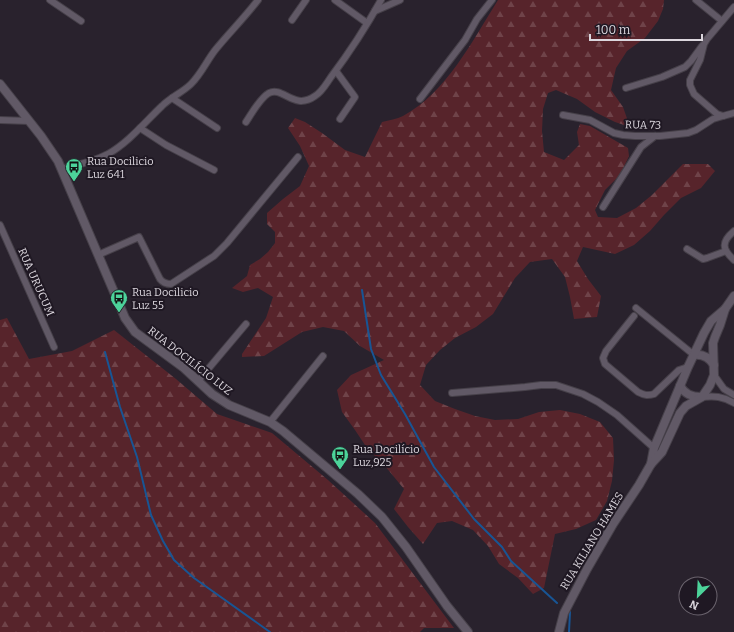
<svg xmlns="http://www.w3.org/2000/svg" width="734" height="632" viewBox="0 0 734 632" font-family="Bitter,serif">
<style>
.forest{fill:url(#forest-firs)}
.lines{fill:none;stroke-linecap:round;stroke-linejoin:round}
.stream{stroke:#185594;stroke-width:2}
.minor-casing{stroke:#464049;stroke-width:8}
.secondary-casing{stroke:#464049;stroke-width:10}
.minor{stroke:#615966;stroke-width:6}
.secondary{stroke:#615966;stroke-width:8}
.labels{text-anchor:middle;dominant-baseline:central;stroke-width:4;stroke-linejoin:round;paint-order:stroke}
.street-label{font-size:11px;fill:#dcd7de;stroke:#1f1823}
.poi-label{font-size:11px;fill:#dcd7de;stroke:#1f1823;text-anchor:start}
</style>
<defs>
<pattern id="forest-firs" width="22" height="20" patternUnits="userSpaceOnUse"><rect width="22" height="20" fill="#57242b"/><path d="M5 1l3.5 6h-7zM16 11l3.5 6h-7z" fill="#6f4349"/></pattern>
</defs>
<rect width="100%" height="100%" fill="#29222d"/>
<!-- forest -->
<g class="forest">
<path d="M498,0h166l-1,9 -5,12 -13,17 -18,13 -11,17 -5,22 12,17 7,20 -15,-5 -20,-10 -18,-13 -21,-9 -8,3 -5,16 -1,22 2,21 20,8 15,-15 -2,-13 3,-8 10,2 38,22 1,8 -9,19 -15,15 -10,20 3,7 19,1 19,-10 16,-13 31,-31h25l7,7 -14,17 -20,10 -17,17 -14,16 -16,14 -19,9 -32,-7 -6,14 11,18 13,17 -4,21 -23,2 -4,-22 -5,-20 -13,-18 -22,3 -15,16 -22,36 -17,13 -21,11 -15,12 -14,15 -6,20 15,16 20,8 20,7 20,4 23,-1 21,-7 21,-2 20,4 20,8 13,16 1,22 -2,21 -5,20 -11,19 -20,9 -21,5 -11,54 -11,6 -15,-16 -19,-14 -11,-18 -15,-16 -21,-9 -15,2 -14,21 -15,-17 -14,-18 10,-20 -19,-23 -18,-18 -12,-18 -13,-18 -5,-22 14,-15 33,-15 -24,-14 -16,-15 -21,-4 -21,5 -38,24 -22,1v-3l24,-36 7,-21 -15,-9 -15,4 -11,-4 15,-12 3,-11 10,-6 8,-7 7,-9v-11l-8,-8v-11l16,-14 17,-13 9,-20 -9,-20 -12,-18 7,-10 10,4 17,11 23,17 20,7 17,-35c7,-2 15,-3 21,-6 43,-23 70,-76 95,-116z"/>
<polygon points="7,318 29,359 72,351 114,330 176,379 217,414 272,433 328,480 375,523 454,628 424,628 420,632 0,632 0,320"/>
</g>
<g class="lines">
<!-- stream -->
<g class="stream">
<polyline points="362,290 371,349 381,375 405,414 434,467 474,519 502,547 511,561 557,603"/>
<polyline points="105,352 120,407 137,457 151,515 163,541 174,560 194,578 270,632"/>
<polyline points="569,632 570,612"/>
</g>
<!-- minor casing -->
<g class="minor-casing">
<g id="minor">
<polyline points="50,0 81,21"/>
<polyline points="335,0 367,23"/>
<polyline points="696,0 722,21"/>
<polyline points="734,7 707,39 704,44 700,60 690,80 690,85 694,94 717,114 723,116 734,113"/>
<polyline points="375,11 400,0"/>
<polyline points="292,20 306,0"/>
<polyline points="336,71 355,97 340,119"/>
<polyline points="626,88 662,77 685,67 691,61 702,46"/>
<polyline points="172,98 217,128"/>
<polyline points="420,99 465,40 477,19 492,0"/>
<polyline points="563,115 590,120 614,133 623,135 635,136 660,136 688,133 696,130 713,119 723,116"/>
<polyline points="0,120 29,121"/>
<path d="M246,122c6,-9 14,-24 23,-29 14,-7 25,18 46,3 7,-4 11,-12 16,-19 18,-24 35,-50 50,-77"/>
<polyline points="140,128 166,145 214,170"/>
<path d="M61,169c16,-4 32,-7 47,-15 21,-12 37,-32 54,-48 9,-9 21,-14 29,-22 11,-11 16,-24 25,-35 14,-17 29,-32 42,-49"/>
<polyline points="603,207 641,147 655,136"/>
<polyline points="0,225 54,347"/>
<path d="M734,231c-13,11 -12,18 0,29"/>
<polyline points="687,249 703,259 707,258 726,251"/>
<path d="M98,255l41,-18 21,42c3,4 6,5 11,5l43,-28 13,-13 71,-86"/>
<polyline points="636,308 694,355"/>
<path d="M634,316l-28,35 -3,7 2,6 33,28c6,3 9,4 16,2l25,-24 9,-3"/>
<polyline points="714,375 724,389 734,395"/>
<polyline points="198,381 246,324"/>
<polyline points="452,393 525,387 541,385 556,385 583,394 598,402 617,415 654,448"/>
<path d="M702,397c12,-1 21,-1 32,6"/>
<polyline points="270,422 323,356"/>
</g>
</g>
<!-- secondary casing -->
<g class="secondary-casing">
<g id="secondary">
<polyline points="0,84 41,136 58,161 120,306 125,318 135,332 184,368 212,394 229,405 270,422 283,431 358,494 382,517 406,547 447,606 468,632"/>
<path d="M694,355c9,-1 15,2 20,10"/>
<path d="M680,386c5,8 11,11 21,11"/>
<polyline points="651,464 654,448 688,367 704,333 711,321 725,309 734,296"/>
<polyline points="559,632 564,613 587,569 613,524 639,485 651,464 662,452 680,413 686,406 702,397 710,385 714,375 713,343 715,337 720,325 725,309"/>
</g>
</g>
<!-- minor -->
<use href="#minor" class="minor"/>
<!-- secondary -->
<use href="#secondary" class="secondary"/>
</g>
<!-- icons -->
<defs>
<g id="bus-pin" transform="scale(0.9)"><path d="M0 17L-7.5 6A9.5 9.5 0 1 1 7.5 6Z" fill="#4cd39a" stroke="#1f1823"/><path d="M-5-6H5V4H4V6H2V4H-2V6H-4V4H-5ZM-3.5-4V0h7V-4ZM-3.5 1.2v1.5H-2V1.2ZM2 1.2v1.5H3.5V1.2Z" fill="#111"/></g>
</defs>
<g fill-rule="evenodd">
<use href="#bus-pin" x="74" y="167"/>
<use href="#bus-pin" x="119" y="298"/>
<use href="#bus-pin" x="340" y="455"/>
</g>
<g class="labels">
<!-- street labels -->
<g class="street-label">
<text transform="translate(643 125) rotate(1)">RUA 73</text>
<text transform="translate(36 282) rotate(66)">RUA URUCUM</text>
<text transform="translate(190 361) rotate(38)">RUA DOCILÍCIO LUZ</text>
<text transform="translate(592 541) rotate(-59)">RUA KILIANO HAMES</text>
</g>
<!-- poi labels -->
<g class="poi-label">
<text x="87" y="161">Rua Docilicio<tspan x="87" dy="13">Luz 641</tspan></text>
<text x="132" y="292">Rua Docilicio<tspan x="132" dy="13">Luz 55</tspan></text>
<text x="353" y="449">Rua Docilício<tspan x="353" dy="13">Luz,925</tspan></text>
</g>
</g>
<!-- north arrow -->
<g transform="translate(698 596) rotate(204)"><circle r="19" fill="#1f1823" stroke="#6b646e"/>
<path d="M0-3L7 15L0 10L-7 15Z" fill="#4cd39a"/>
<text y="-6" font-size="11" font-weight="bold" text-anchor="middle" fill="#dcd7de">N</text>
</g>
<!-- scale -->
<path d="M590 34v6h112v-6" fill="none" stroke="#dcd7de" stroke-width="2"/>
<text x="596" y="34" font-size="12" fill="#dcd7de" stroke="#1f1823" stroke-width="3" paint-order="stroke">100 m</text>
</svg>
